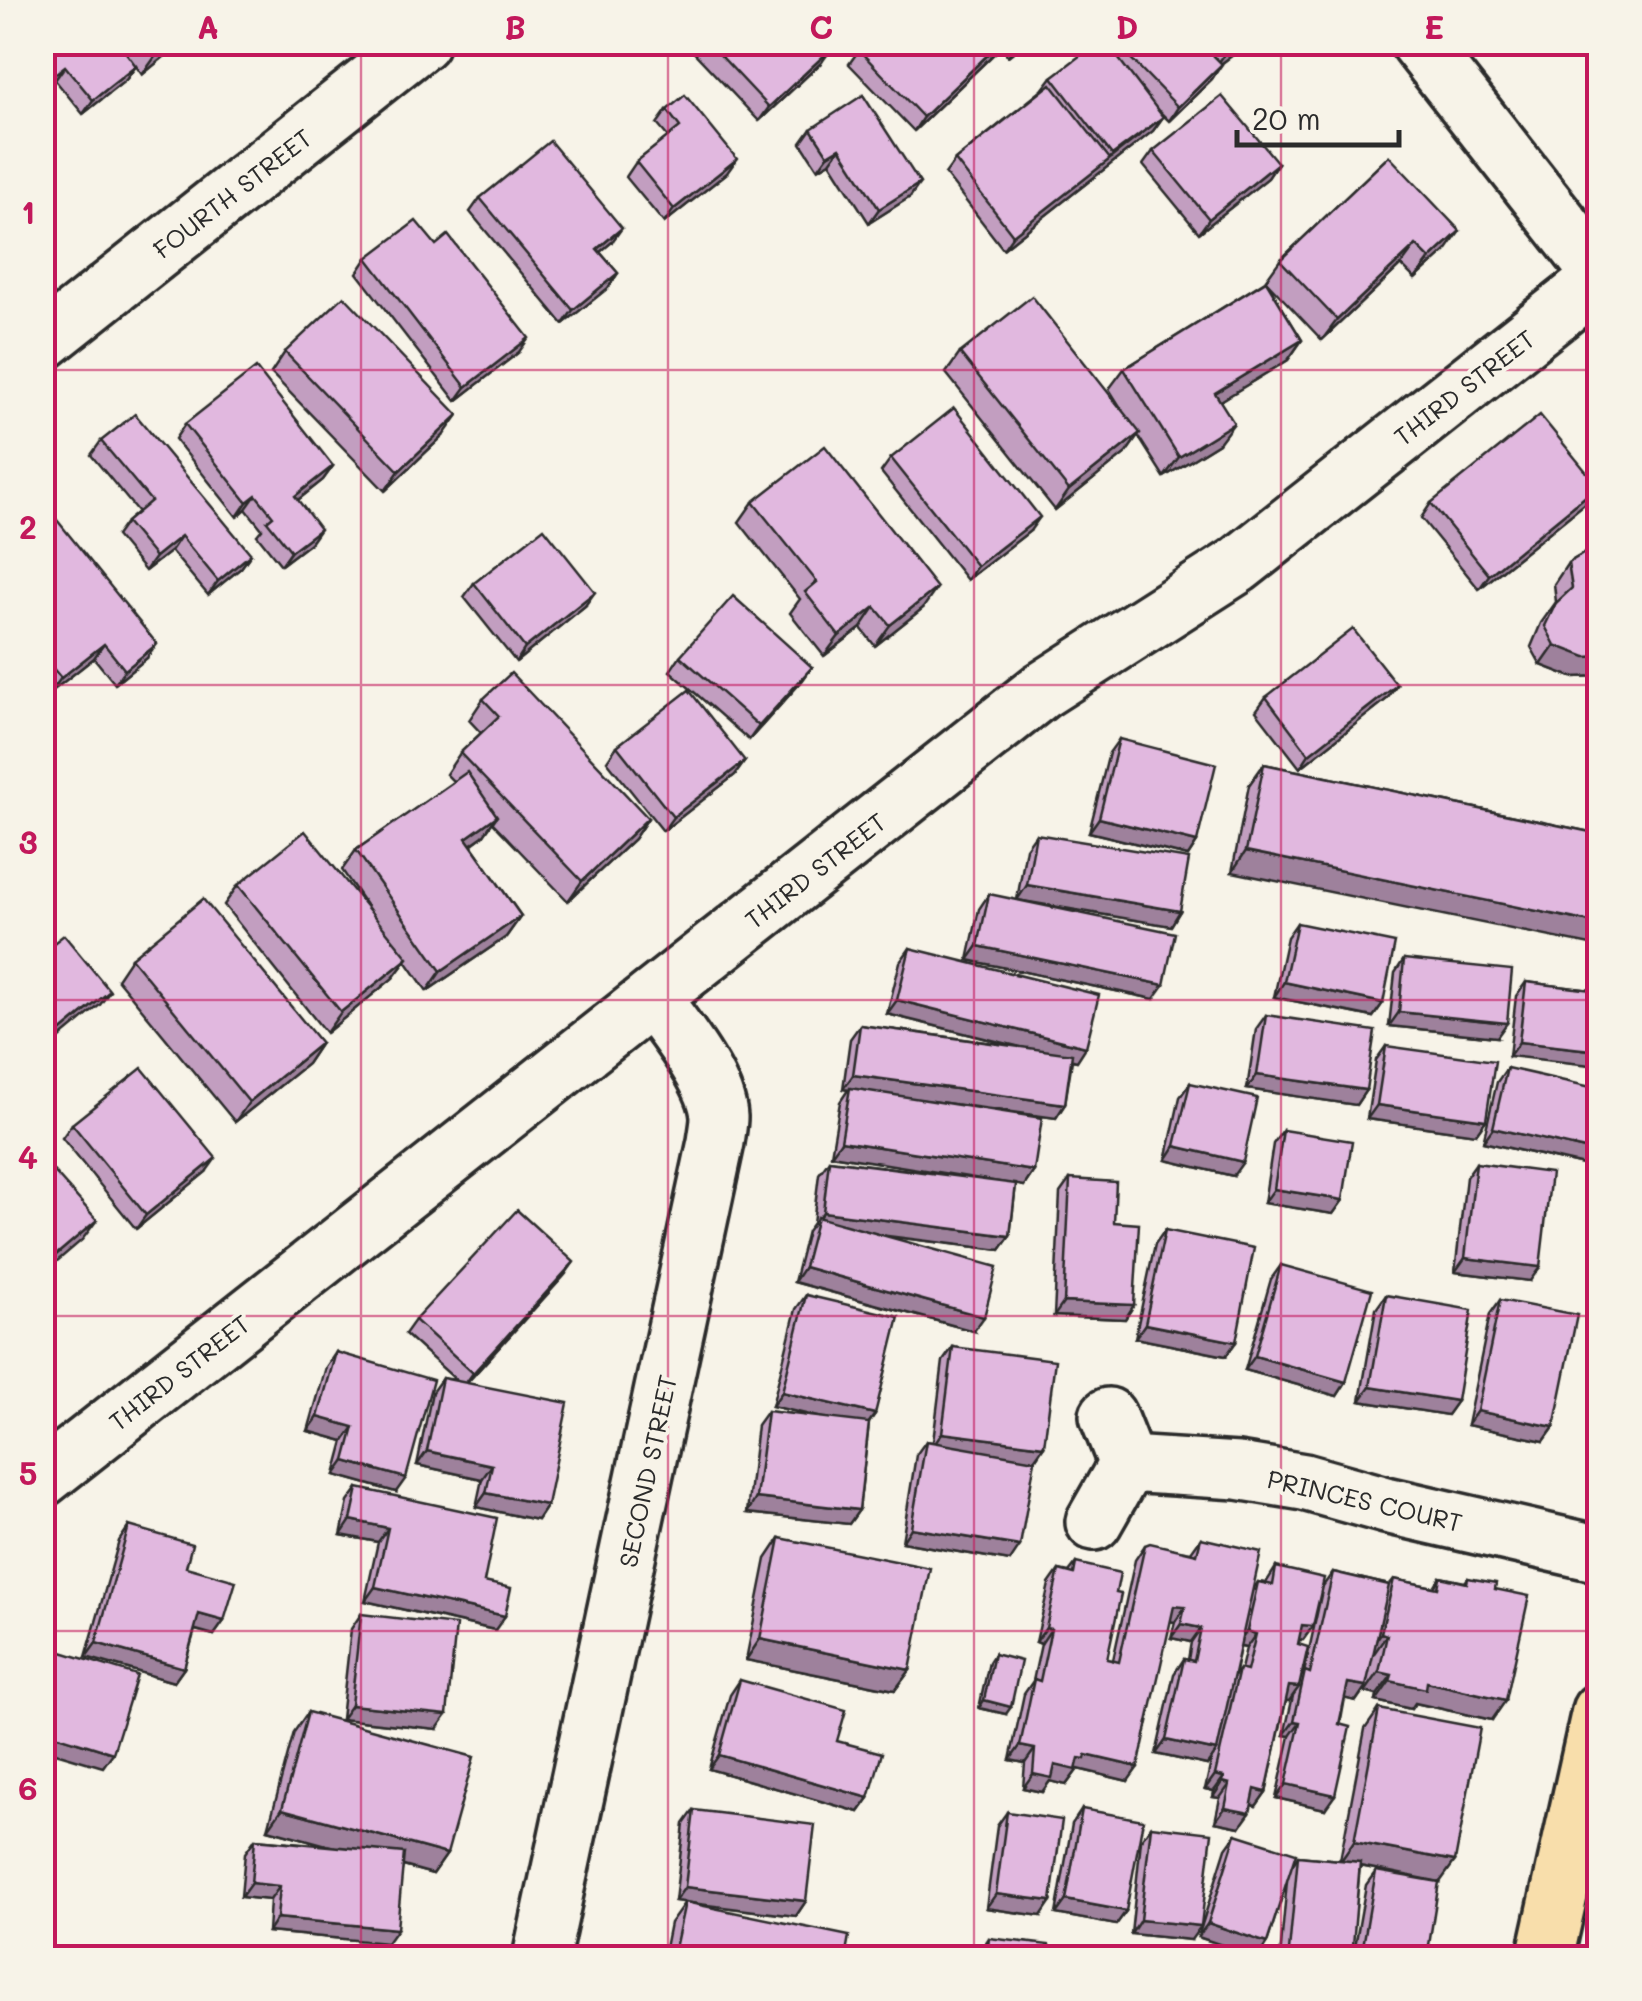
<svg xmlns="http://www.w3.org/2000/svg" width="1642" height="2001" viewBox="0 0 1642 2001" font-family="Mali,sans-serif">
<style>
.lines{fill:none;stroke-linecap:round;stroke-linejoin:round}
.minor-casing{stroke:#2b2b2b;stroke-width:62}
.major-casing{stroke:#2b2b2b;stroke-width:62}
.minor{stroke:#f7f3e8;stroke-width:55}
.major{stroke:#f8deab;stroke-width:55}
.wall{fill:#c29ec0;stroke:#2b2b2b;stroke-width:2.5;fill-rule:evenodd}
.shaded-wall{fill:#9e819c;stroke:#2b2b2b;stroke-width:2.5}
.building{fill:#e1b8df;stroke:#2b2b2b;stroke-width:2.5}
.grid{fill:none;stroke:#c2185b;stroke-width:2.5;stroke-opacity:0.55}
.labels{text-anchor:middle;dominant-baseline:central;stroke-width:8;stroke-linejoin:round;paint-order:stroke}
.street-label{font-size:25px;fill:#2b2b2b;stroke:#f7f3e8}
.neatline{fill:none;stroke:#c2185b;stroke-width:4}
.grid-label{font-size:32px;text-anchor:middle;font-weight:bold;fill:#c2185b}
</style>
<rect width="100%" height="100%" fill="#f7f3e8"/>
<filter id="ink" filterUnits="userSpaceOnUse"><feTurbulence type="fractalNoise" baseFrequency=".01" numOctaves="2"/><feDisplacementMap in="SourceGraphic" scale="20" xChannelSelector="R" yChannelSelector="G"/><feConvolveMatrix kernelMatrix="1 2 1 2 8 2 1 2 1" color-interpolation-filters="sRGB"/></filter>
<g filter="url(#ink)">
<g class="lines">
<!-- minor casing -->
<g class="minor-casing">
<g id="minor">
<polyline points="1418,42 1600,274"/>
<polyline points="42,343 421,42"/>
<polyline points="1127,1464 1238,1471 1304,1482 1386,1505 1600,1554"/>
<polyline points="42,1479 1041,691 1238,565 1600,279"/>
<polyline points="1094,1522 1127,1464 1108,1416"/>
<path d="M541,1958l175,-816c1,-8 3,-17 3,-25 -2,-37 -46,-89 -67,-119"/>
</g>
</g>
<!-- major casing -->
<g class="major-casing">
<polyline id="major" points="1545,1958 1600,1711"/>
</g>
<!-- minor -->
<use href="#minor" class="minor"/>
<!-- major -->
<use href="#major" class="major"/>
</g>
<!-- wall -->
<g class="wall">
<polygon points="42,42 182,42 142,75 136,66 126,80 83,114 55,80"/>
<polygon points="689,42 827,42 822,62 759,121 687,45"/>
<polygon points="867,42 1026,42 1008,56 1001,47 914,131 849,64 859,50"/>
<polygon points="1111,42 1250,42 1221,64 1212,79 1169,121 1159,111 1163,117 1153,131 1003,249 945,174 955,160 1042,90 1052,77 1109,46"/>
<polygon points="667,110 727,173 664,223 626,177 636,162 668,137 657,124"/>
<polygon points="811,129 910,197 869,223 830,162 818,169 801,143"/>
<polygon points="1153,151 1278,163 1268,178 1199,233 1143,165"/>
<polygon points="1389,156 1446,251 1415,279 1401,265 1322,340 1266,281 1302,340 1288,360 1220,401 1219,443 1164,477 1138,436 1126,453 1055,510 946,373 960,353 1121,408 1109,389 1124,369 1265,281 1280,260"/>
<polygon points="480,198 612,242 600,252 618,273 608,288 563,324 470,212"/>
<polygon points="367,258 519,352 456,401 357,273"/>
<polygon points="285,352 443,436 385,491 271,373"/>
<polygon points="185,424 333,466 323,480 298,500 310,543 281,565 257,535 262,529 246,509 237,517 175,439"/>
<polygon points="101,441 251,554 241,568 208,595 171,551 145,571 116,536 126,522 138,512 91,455"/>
<polygon points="891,458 1030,531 967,580 881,472"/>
<polygon points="1598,486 1588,501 1479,589 1421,518 1431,503"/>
<polygon points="753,502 923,608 875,646 861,628 824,656 790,613 800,599 739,522"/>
<polygon points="42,523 147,658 115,684 94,658 51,692 42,682"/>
<polygon points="1600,544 1600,676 1572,677 1541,665 1531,647 1541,623 1556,602 1554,584 1568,563"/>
<polygon points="474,583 585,606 516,662 464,597"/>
<polygon points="680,656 812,667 802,681 749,740 670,671"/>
<polygon points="1397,685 1387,699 1300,768 1256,711 1266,697"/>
<polygon points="483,699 648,818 634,839 568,901 492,822 483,836 471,845 521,916 506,937 427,991 406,961 393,978 326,1033 224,905 238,885 375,918 342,870 356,850 454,782 446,774 460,753 481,733 469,720"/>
<polygon points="1119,739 1197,842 1188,856 1089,832 1109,753"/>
<polygon points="617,746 745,761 735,775 663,831 607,761"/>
<polygon points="1264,764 1600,834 1232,872 1249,785"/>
<polygon points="1036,834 1180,911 1171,926 1017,900 1026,848"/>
<polygon points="989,894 1154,999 968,960 979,909"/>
<polygon points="1297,923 1383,1003 1373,1017 1274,997 1287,937"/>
<polygon points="910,948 1077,1061 1072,1060 1065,1104 1056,1118 960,1105 1034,1171 1024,1186 1016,1184 1010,1236 1000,1250 884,1236 974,1331 794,1282 807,1231 813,1223 819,1174 829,1160 992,1180 831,1155 840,1102 848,1090 843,1089 850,1039 860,1025 1016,1046 887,1014 900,962"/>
<polygon points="131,958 321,1043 307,1064 235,1122 117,979"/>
<polygon points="1404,959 1497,1037 1389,1026 1395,973"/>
<polygon points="1526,982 1600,991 1509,1056 1516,996"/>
<polygon points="1266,1015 1366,1090 1356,1105 1247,1089 1256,1029"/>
<polygon points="1386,1046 1486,1120 1476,1134 1367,1119 1376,1060"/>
<polygon points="1507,1068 1598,1152 1588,1166 1483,1142 1497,1082"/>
<polygon points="1190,1083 1233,1176 1166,1160 1180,1097"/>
<polygon points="72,1124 206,1172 136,1229 62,1138"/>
<polygon points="1283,1130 1343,1200 1333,1214 1264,1203 1273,1144"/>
<polygon points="1476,1163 1530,1281 1455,1272 1466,1177"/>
<polygon points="1070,1179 1114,1222 1134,1305 1125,1319 1054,1316 1060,1193"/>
<polygon points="1165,1230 1226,1356 1135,1338 1155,1244"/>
<polygon points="1281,1265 1346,1382 1337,1396 1245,1370 1271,1279"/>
<polygon points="564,1276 467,1383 547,1505 537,1520 476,1507 482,1479 417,1465 432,1392 442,1378 456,1380 405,1334 415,1320"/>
<polygon points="806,1295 875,1414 869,1423 859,1510 849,1524 747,1513 757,1425 767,1411 818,1417 772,1406 796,1309"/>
<polygon points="1386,1295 1457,1401 1447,1415 1360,1401 1376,1309"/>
<polygon points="1500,1300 1554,1427 1544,1441 1467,1425 1490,1314"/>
<polygon points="953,1347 1044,1446 1035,1460 1010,1561 902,1542 916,1455 926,1441 933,1442 943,1361"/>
<polygon points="336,1352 396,1492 335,1475 344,1441 308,1431 326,1367"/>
<polygon points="358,1488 484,1582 495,1630 365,1601 378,1542 341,1535 348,1502"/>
<polygon points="129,1526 186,1567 224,1621 214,1635 195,1630 184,1668 174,1682 86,1657 119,1541"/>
<polygon points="780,1538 910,1670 895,1690 746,1660 766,1559"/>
<path d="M1201,1538l52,51 5,-7 8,1 10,-16 37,59 -10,14h-4l2,37 3,-4 19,-87 10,-14 56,13 5,-6 40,8 6,-10 25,5 3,-4 27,11 -3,131 -77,-17 -4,6 -35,-8 1,-6 -12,-3 1,-5 -10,14 -11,-3 -20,111 -49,-11 14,-62 -6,-1 9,-39 -4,5h-3l-20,91 -10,14 -5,-1 -11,22 -25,-5 5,-24 -7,-1 1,-6 -9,-2 7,-32 -5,8 -51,-11 18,-80 10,-15 4,1 3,-18 -20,-4 4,-16 -5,-1 -42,160 -50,-12 -12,16 -16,-4 -8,11 -19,-4 2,-25 -15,-3 14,-66 9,-13 8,-37 -5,-2 13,-58 10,-14 10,2 7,-9 40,30 -9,66 6,1 22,-100 10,-15 46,7zM1240,1647l6,1 -5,21h-2l-5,8z"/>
<polygon points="361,1614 437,1729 341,1719 351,1629"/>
<polygon points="994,1654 1006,1714 979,1708 989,1662"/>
<polygon points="740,1680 837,1741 869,1798 859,1812 709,1769 730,1695"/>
<polygon points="1379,1709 1440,1882 1360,1866 1351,1958 1280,1958 1287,1881 1267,1943 1258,1957 1198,1937 1226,1848 1236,1834 1293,1864 1298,1856 1340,1860 1365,1729"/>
<polygon points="308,1712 447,1854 433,1874 403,1866 387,1943 268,1932 270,1900 241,1897 245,1853 255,1839 327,1845 268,1829 294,1732"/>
<polygon points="1082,1809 1126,1911 1116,1925 1056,1914 1072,1824"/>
<polygon points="694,1810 806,1901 796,1916 675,1901 684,1824"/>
<polygon points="1007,1812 1041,1916 986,1908 997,1826"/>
<polygon points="1151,1826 1191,1940 1131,1934 1141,1840"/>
<polygon points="1376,1871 1427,1958 1353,1958 1366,1885"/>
<polygon points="685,1902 845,1958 663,1958 670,1923"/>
<polygon points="989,1938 1047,1958 979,1958 979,1952"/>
</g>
<!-- shaded-wall -->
<g class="shaded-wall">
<polygon points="171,42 182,42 142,75 157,54"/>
<polygon points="1001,42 1004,42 1000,48 914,131 923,117"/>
<polygon points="1017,42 1026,42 1008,56"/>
<polygon points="1241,42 1250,42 1214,69 1224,55"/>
<polygon points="832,48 822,62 759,121 769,107"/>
<polygon points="1222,64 1212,79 1169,121 1178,107"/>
<polygon points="65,66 55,80 42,90 42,84"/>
<polygon points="136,66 126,80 83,114 93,100"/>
<polygon points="1163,117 1153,131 1003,249 1013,235"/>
<polygon points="840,148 830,162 818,169 828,155"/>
<polygon points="737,159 727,173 664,223 674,209"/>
<polygon points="1278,163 1268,178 1199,233 1209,219"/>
<polygon points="920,183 910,197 869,223 879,209"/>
<polygon points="622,228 612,242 587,263 597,249"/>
<polygon points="1460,231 1446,251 1415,279 1430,259"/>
<polygon points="1416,245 1401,265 1322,340 1337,320"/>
<polygon points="618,273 608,288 563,324 573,310"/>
<polygon points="529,338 519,352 456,401 466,387"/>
<polygon points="1302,340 1288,360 1201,413 1215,393"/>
<polygon points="458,415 443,436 385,491 399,471"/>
<polygon points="1234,423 1219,443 1164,477 1179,457"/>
<polygon points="1140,433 1126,453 1055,510 1069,490"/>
<polygon points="333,466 323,480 285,510 295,496"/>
<polygon points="1598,486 1588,501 1479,589 1489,575"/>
<polygon points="256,495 246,509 237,517 247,502"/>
<polygon points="1040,517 1030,531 967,580 977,566"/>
<polygon points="320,529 310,543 281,565 291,551"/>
<polygon points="181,536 171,551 145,571 155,557"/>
<polygon points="251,554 241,568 208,595 218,581"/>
<polygon points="937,588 923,608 875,646 890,625"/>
<polygon points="595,592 585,606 516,662 525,648"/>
<polygon points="875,607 861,628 824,656 839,636"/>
<polygon points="104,644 94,658 51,692 61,678"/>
<polygon points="157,644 147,658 115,684 125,670"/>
<polygon points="1555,645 1600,656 1600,676 1572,677 1541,665"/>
<polygon points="812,667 802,681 749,740 759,726"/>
<polygon points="1397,685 1387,699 1300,768 1309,754"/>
<polygon points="745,761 735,775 663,831 673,817"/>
<polygon points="497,816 483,836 451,858 466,838"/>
<polygon points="648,818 634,839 568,901 582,881"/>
<polygon points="1099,818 1197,842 1188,856 1089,832"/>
<polygon points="1246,851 1600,924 1600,947 1232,872"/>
<polygon points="1027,885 1180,911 1171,926 1017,900"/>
<polygon points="521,916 506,937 427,991 441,971"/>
<polygon points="978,946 1164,985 1154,999 968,960"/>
<polygon points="408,958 393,978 326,1033 341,1012"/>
<polygon points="1284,982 1383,1003 1373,1017 1274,997"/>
<polygon points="110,991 100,1005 42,1053 42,1047"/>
<polygon points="897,1000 1086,1047 1077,1061 887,1014"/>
<polygon points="1399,1012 1507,1023 1497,1037 1389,1026"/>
<polygon points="1519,1042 1600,1051 1600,1066 1509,1056"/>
<polygon points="321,1043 307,1064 235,1122 249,1102"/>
<polygon points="853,1075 1065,1104 1056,1118 843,1089"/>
<polygon points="1257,1075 1366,1090 1356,1105 1247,1089"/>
<polygon points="1377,1105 1486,1120 1476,1134 1367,1119"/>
<polygon points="1493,1128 1598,1152 1588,1166 1483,1142"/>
<polygon points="841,1141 1034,1171 1024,1186 831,1155"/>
<polygon points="1175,1146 1243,1162 1233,1176 1166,1160"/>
<polygon points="216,1158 206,1172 136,1229 146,1215"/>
<polygon points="1274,1189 1343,1200 1333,1214 1264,1203"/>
<polygon points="823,1212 1010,1236 1000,1250 815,1227 816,1221"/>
<polygon points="97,1220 82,1240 42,1274 43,1266"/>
<polygon points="1465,1258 1540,1267 1530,1281 1455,1272"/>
<polygon points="574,1262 564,1276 463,1387 473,1373"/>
<polygon points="804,1267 984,1317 974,1331 794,1282"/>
<polygon points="1064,1302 1134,1305 1125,1319 1054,1316"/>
<polygon points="1145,1324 1236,1342 1226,1356 1135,1338"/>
<polygon points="1255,1356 1346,1382 1337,1396 1245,1370"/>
<polygon points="1370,1387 1457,1401 1447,1415 1360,1401"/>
<polygon points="782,1392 875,1414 865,1428 772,1406"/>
<polygon points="1477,1411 1554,1427 1544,1441 1467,1425"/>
<polygon points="318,1417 354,1427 344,1441 308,1431"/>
<polygon points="942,1433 1044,1446 1034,1460 932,1448"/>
<polygon points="427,1451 492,1465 482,1479 417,1465"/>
<polygon points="345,1461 406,1478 396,1492 335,1475"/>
<polygon points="486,1493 547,1505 537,1520 476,1507"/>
<polygon points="756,1498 859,1510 849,1524 747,1513"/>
<polygon points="351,1520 388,1528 378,1542 341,1535"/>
<polygon points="911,1528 1020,1546 1010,1561 902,1542"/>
<polygon points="375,1587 505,1616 495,1630 365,1601"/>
<polygon points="1174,1606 1185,1607 1175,1622 1164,1620"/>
<polygon points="199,1614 224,1621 214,1635 189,1628"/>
<polygon points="1181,1624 1201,1628 1191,1642 1171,1638"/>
<polygon points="1302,1625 1313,1626 1303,1640 1293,1639"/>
<polygon points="1046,1628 1051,1629 1041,1644 1036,1642"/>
<polygon points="1247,1631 1256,1634 1246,1648 1237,1646"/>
<polygon points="1381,1633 1387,1635 1373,1655 1367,1654"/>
<polygon points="760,1639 910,1670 895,1690 746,1660"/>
<polygon points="96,1643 184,1668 174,1682 86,1657"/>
<polygon points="1379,1672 1392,1675 1377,1695 1365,1692"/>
<polygon points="1390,1681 1427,1682 1506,1700 1492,1720 1415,1703 1411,1709 1376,1701"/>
<polygon points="1348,1683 1366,1686 1356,1701 1338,1697"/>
<polygon points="1289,1686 1299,1687 1289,1701 1279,1700"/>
<polygon points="984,1700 1011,1707 1006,1714 979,1708"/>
<polygon points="351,1705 447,1715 437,1729 341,1719"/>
<polygon points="1294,1721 1300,1722 1290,1736 1284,1735"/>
<polygon points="42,1731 113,1753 103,1767 42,1749"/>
<polygon points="1166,1740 1217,1751 1207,1765 1156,1754"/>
<polygon points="1020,1746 1035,1749 1025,1763 1010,1760"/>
<polygon points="719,1755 869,1798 859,1812 709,1769"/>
<polygon points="1086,1755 1138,1767 1128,1781 1078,1769 1066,1785 1050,1781 1042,1792 1023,1788 1033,1774"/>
<polygon points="1215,1775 1224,1777 1214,1791 1205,1789"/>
<polygon points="1223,1782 1230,1784 1220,1798 1213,1797"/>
<polygon points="1286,1784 1335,1795 1325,1809 1276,1798"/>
<polygon points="1255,1789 1266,1792 1256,1806 1245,1803"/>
<polygon points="1225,1808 1250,1813 1240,1827 1215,1822"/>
<polygon points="282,1809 447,1854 433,1874 268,1829"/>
<polygon points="1354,1842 1455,1861 1440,1882 1340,1862"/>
<polygon points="251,1883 280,1886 270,1900 241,1897"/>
<polygon points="685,1887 806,1901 796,1916 675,1901"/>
<polygon points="996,1894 1051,1901 1041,1916 986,1908"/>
<polygon points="1066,1900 1126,1911 1116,1925 1056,1914"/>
<polygon points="277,1918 397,1929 387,1943 268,1932"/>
<polygon points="1140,1920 1201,1926 1191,1940 1131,1934"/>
<polygon points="1208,1923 1267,1943 1258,1957 1198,1937"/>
<polygon points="1289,1951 1352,1957 1284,1958"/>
</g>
<!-- building -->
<g class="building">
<polygon points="42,42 118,42 136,66 93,100 65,66 42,84"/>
<polygon points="147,42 171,42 157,54"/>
<polygon points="708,42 827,42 832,48 769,107"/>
<polygon points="867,42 1001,42 923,117 859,50"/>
<polygon points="1098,42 1106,42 1163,117 1112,155 1052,77"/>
<polygon points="1115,42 1200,42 1222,64 1178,107"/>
<polygon points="1215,42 1241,42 1224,55"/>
<polygon points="1051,84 1110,159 1013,235 955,160"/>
<polygon points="685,95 737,159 674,209 636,162 680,127 667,110"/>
<polygon points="863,95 920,183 879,209 840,148 828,155 811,129"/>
<polygon points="1222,96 1278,163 1209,219 1153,151"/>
<polygon points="550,141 622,228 597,249 618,273 573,310 480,198"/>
<polygon points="1389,156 1460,231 1430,259 1416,245 1337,320 1280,260"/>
<polygon points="416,221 436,245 448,235 529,338 466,387 367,258"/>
<polygon points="1266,281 1302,340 1215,393 1234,423 1179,457 1124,369"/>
<polygon points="344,296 458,415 399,471 285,352"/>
<polygon points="1032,296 1140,433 1069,490 960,353"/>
<polygon points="256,368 333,466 295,496 320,529 291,551 267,521 273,516 256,495 247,502 185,424"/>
<polygon points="954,408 1040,517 977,566 891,458"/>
<polygon points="135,414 251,554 218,581 181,536 155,557 126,522 151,501 101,441"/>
<polygon points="1540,415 1598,486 1489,575 1431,503"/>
<polygon points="825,446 937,588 890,625 875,607 839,636 805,592 817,582 753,502"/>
<polygon points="53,515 157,644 125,670 104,644 61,678 42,655 42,523"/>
<polygon points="544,528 595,592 525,648 474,583"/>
<polygon points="1600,544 1600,656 1586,657 1555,645 1545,626 1556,603 1572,588 1568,563"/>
<polygon points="733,596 812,667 759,726 680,656"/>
<polygon points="1353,629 1397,685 1309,754 1266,697"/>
<polygon points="511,673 648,818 582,881 460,753 499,716 483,699"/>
<polygon points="689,690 745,761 673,817 617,746"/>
<polygon points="1119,739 1216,764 1197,842 1099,818"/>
<polygon points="1264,764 1600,834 1600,924 1246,851"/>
<polygon points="467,772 497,816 466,838 521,916 441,971 356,850"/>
<polygon points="305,831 408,958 341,1012 238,885"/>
<polygon points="1036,834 1189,859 1180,911 1027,885"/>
<polygon points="989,894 1175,933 1164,985 978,946"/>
<polygon points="203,899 321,1043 249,1102 131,958"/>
<polygon points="1297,923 1395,943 1383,1003 1284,982"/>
<polygon points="64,935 110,991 42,1047 42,952"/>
<polygon points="910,948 1099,995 1086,1047 897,1000"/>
<polygon points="1404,959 1512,970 1507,1023 1399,1012"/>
<polygon points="1526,982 1600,991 1600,1051 1519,1042"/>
<polygon points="1266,1015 1375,1031 1366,1090 1257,1075"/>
<polygon points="860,1025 1072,1054 1065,1104 853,1075"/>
<polygon points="1386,1046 1495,1061 1486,1120 1377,1105"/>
<polygon points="142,1068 216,1158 146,1215 72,1124"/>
<polygon points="1507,1068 1600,1089 1598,1152 1493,1128"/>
<polygon points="1190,1083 1257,1098 1243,1162 1175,1146"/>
<polygon points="850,1088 1042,1118 1034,1171 841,1141"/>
<polygon points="1283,1130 1352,1141 1343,1200 1274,1189"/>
<polygon points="42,1158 97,1220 43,1266 42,1266"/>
<polygon points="829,1160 1016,1184 1010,1236 823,1212"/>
<polygon points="1476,1163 1551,1173 1540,1267 1465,1258"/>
<polygon points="1070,1179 1116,1182 1114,1222 1139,1224 1134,1305 1064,1302"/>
<polygon points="517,1210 574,1262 473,1373 415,1320"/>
<polygon points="817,1217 997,1267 984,1317 804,1267"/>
<polygon points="1165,1230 1254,1248 1236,1342 1145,1324"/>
<polygon points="1281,1265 1372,1290 1346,1382 1255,1356"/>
<polygon points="806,1295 899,1317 875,1414 782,1392"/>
<polygon points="1386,1295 1472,1310 1457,1401 1370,1387"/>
<polygon points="1500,1300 1577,1315 1554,1427 1477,1411"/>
<polygon points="953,1347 1055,1360 1044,1446 942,1433"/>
<polygon points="336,1352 433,1380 406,1478 345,1461 354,1427 318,1417"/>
<polygon points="442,1378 568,1403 547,1505 486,1493 492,1465 427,1451"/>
<polygon points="767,1411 869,1423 859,1510 756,1498"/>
<polygon points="926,1441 1035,1460 1020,1546 911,1528"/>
<polygon points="358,1488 497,1518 484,1582 511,1588 505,1616 375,1587 388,1528 351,1520"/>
<polygon points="129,1526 192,1544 186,1567 236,1581 224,1621 199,1614 184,1668 96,1643"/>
<polygon points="780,1538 930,1568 910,1670 760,1639"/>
<polygon points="1201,1538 1261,1552 1217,1751 1166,1740 1184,1659 1194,1661 1201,1628 1181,1624 1185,1607 1174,1606 1138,1767 1086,1755 1085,1759 1079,1758 1076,1770 1055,1765 1052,1778 1033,1774 1035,1749 1020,1746 1034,1679 1040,1681 1051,1629 1046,1628 1059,1570 1074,1574 1076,1563 1120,1573 1116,1593 1121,1594 1107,1659 1119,1662 1145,1545 1150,1543 1197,1554"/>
<polygon points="1276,1567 1324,1578 1313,1626 1302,1625 1298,1644 1308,1647 1299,1687 1289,1686 1266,1792 1255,1789 1250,1813 1225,1808 1230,1784 1223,1782 1224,1777 1215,1775 1239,1669 1247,1671 1256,1634 1247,1631 1258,1582 1273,1585"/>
<polygon points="1333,1572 1389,1585 1366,1686 1348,1683 1339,1724 1350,1727 1335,1795 1286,1784 1300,1722 1294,1721 1305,1671 1310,1673"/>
<polygon points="1440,1577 1467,1583 1468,1578 1496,1583 1495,1589 1529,1596 1506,1700 1427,1682 1426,1689 1390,1681 1392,1675 1379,1672 1387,1635 1381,1633 1394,1579 1438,1588"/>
<polygon points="361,1614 456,1625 447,1715 351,1705"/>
<polygon points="42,1646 137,1675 113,1753 42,1731"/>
<polygon points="994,1654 1021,1661 1011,1707 984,1700"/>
<polygon points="740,1680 846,1710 837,1741 882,1753 869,1798 719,1755"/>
<polygon points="1379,1709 1480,1728 1455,1861 1354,1842"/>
<polygon points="308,1712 474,1757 447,1854 282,1809"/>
<polygon points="1082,1809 1143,1820 1126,1911 1066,1900"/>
<polygon points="694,1810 815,1825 806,1901 685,1887"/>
<polygon points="1007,1812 1062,1820 1051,1901 996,1894"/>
<polygon points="1151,1826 1212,1833 1201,1926 1140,1920"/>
<polygon points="1236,1834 1296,1853 1267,1943 1208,1923"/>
<polygon points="255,1839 404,1853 397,1929 277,1918 280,1886 251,1883"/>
<polygon points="1298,1856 1360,1862 1352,1957 1289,1951"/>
<polygon points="1376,1871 1439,1882 1427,1958 1361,1958"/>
<polygon points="685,1902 849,1936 845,1958 673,1958"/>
<polygon points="989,1938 1049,1945 1047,1958 987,1958"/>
</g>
</g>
<!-- grid -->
<path class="grid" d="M361,42v1916M668,42v1916M974,42v1916M1281,42v1916M42,370h1558M42,685h1558M42,1000h1558M42,1316h1558M42,1631h1558"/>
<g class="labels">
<!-- street labels -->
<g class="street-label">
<text transform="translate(232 193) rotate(-38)">FOURTH STREET</text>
<text transform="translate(1464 387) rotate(-38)">THIRD STREET</text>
<text transform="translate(815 870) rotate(-38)">THIRD STREET</text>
<text transform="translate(179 1372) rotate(-38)">THIRD STREET</text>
<text transform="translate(647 1471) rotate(-78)">SECOND STREET</text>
<text transform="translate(1365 1500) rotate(13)">PRINCES COURT</text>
</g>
</g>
<!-- margin -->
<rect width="1642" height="2001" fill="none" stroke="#f7f3e8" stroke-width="110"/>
<!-- scale -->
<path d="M1237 130v15h162v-15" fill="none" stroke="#2b2b2b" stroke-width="5"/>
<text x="1252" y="130" font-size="30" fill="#2b2b2b" stroke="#f7f3e8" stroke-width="8" paint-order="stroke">20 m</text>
<rect x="55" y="55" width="1532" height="1891" class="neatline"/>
<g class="grid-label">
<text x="208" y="39">A</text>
<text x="515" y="39">B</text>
<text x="821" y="39">C</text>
<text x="1127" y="39">D</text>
<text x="1434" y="39">E</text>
<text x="28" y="224">1</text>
<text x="28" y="539">2</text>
<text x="28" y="854">3</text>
<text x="28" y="1169">4</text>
<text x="28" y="1485">5</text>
<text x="28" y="1800">6</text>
</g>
</svg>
